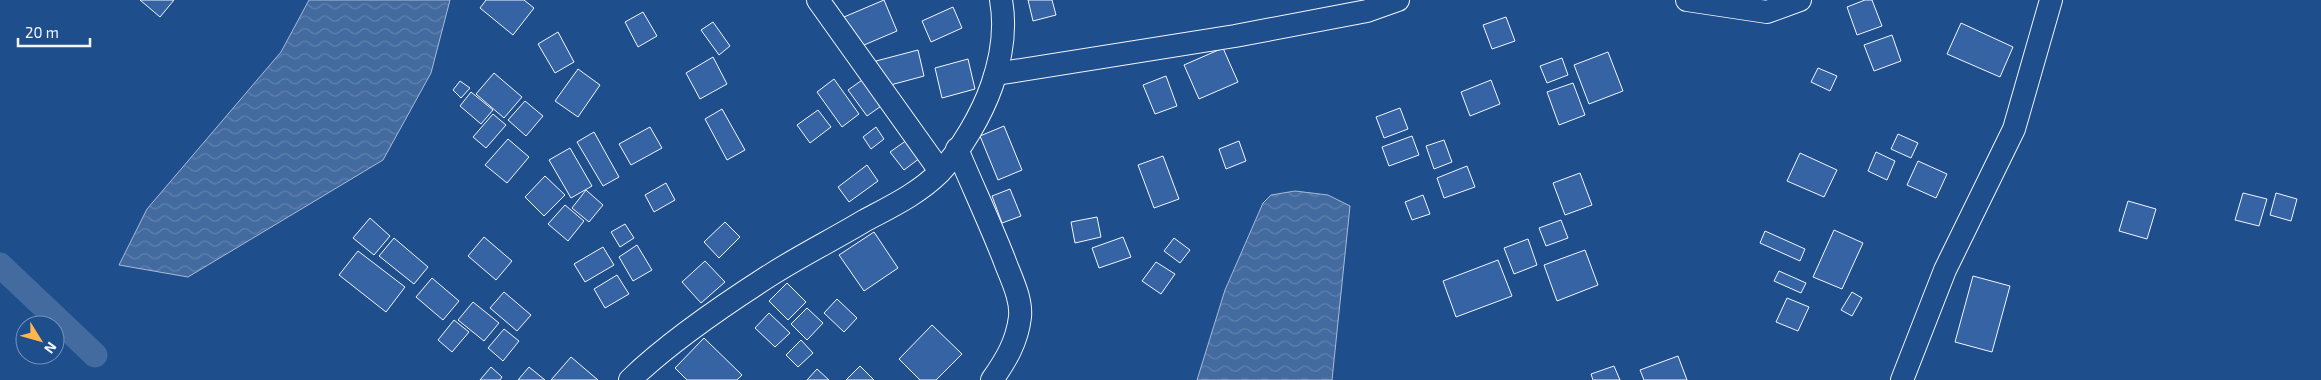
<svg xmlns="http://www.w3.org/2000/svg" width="2321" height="380" viewBox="0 0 2321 380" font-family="'Exo 2',sans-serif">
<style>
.water{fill:url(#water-waves);stroke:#a8bbd7}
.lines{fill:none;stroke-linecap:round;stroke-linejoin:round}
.canal{stroke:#446ba0;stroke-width:25}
.building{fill:#3563a3;stroke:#f2f6ff}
.street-casing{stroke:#f2f6ff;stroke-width:24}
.street{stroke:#1f4e8c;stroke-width:22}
</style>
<defs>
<pattern id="water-waves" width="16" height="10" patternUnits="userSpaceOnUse" patternTransform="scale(1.25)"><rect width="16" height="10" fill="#446ba0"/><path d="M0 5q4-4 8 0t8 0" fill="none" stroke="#5f81ae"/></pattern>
</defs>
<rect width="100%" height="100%" fill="#1f4e8c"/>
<!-- water -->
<g class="water">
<polygon points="309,0 450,0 431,73 383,160 188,277 119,265 147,209 281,52"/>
<polygon points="1295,191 1328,195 1350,206 1332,380 1197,380 1225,290 1263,203 1271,195"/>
</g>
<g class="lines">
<!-- canal -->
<polyline class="canal" points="0,265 95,355"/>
</g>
<!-- building -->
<g class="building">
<polygon points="140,0 174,0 160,17"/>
<polygon points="486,0 524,0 534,8 513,35 480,8"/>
<polygon points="884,0 897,31 857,48 844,17"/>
<polygon points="1028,0 1052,0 1056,15 1033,21"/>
<polygon points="1865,0 1872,0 1882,26 1857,35 1847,7"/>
<polygon points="953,7 962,28 931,42 922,21"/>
<polygon points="643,12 657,36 638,47 625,22"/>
<polygon points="1506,17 1515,41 1492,49 1483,25"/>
<polygon points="713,22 730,46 719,55 701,30"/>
<polygon points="1961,23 2013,47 2000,77 1947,54"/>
<polygon points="558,32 574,62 555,73 538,44"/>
<polygon points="1892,35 1901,61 1874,71 1864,45"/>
<polygon points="1223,48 1238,82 1199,99 1184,65"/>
<polygon points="918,50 924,76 883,87 876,61"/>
<polygon points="1608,52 1623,91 1589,104 1574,65"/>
<polygon points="713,57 727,84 700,99 686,73"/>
<polygon points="1562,58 1568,75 1547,83 1540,66"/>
<polygon points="968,59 975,89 942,98 935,68"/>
<polygon points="1818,68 1837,76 1830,91 1811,82"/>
<polygon points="578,69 600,85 578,117 555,101"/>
<polygon points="494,73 522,97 504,118 476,94"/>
<polygon points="1166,76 1177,106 1155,114 1143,85"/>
<polygon points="865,78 884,104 867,116 848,90"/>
<polygon points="834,79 859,114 842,127 817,92"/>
<polygon points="1491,80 1500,104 1470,116 1461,92"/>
<polygon points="460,81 470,88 461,98 453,90"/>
<polygon points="1573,83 1585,115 1559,125 1547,92"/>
<polygon points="471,92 493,110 481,124 460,106"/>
<polygon points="525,101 543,116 526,136 508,120"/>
<polygon points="1400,108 1408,129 1384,138 1376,117"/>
<polygon points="722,109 745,150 727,160 705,119"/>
<polygon points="818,110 831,127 810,143 797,125"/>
<polygon points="493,114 506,125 486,148 473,137"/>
<polygon points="1004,126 1022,170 998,180 980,136"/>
<polygon points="650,127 662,148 631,165 619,144"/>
<polygon points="876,127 884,139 871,149 863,137"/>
<polygon points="594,132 619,177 603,186 577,142"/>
<polygon points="1898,134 1918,143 1911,158 1891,149"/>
<polygon points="1412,136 1419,155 1389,166 1382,147"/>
<polygon points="508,139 529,157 507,183 485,165"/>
<polygon points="907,140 920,158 904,170 890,152"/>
<polygon points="1444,140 1452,162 1434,169 1426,146"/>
<polygon points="1239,141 1246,161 1226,169 1219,149"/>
<polygon points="570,148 592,186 571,198 549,160"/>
<polygon points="1876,152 1895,161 1887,180 1868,171"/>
<polygon points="1800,153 1837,170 1824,197 1787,181"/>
<polygon points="1163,156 1179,199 1154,208 1138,165"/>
<polygon points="1918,161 1947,174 1936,198 1907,185"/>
<polygon points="867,165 878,181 849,202 838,187"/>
<polygon points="1467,166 1475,187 1444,198 1437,178"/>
<polygon points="1580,173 1592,205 1565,215 1553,183"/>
<polygon points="545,176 565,195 544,216 525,197"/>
<polygon points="666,183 675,200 654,212 645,195"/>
<polygon points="1010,189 1021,216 1002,223 992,196"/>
<polygon points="586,190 603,205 589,222 572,208"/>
<polygon points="2243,193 2267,199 2259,226 2235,220"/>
<polygon points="2276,193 2297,199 2291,221 2270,215"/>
<polygon points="1423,195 1430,214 1412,220 1405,202"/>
<polygon points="2128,201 2156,209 2147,239 2119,231"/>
<polygon points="565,205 584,221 568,241 548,224"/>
<polygon points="1097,217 1101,237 1075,243 1071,222"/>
<polygon points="370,218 390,236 374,255 353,238"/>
<polygon points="1561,220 1568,238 1546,246 1539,228"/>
<polygon points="725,222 740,237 719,258 704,242"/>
<polygon points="625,224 634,238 620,247 611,232"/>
<polygon points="1834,230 1863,243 1842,289 1813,277"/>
<polygon points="1765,231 1805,249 1800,261 1760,243"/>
<polygon points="874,232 898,268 864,291 839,255"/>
<polygon points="484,237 512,261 496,280 468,256"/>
<polygon points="1123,237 1131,257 1099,268 1092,248"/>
<polygon points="394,238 428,267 414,284 379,256"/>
<polygon points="1174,238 1190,250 1180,263 1164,251"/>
<polygon points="1528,239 1537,265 1514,274 1504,248"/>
<polygon points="637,245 652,270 633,281 619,257"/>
<polygon points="603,247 614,265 585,282 574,264"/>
<polygon points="1585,250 1598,285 1557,301 1544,265"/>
<polygon points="358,251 405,287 386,312 339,275"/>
<polygon points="1498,260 1512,296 1456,317 1443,281"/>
<polygon points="705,261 725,282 701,303 682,282"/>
<polygon points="1156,262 1175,274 1161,294 1142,281"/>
<polygon points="1779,271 1806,283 1801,293 1774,281"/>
<polygon points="617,275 629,294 605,308 594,289"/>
<polygon points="1973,276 2010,286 1992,352 1955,342"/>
<polygon points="432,278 459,301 443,320 416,297"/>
<polygon points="787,283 806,302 788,320 769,301"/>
<polygon points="504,292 531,315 517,331 490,308"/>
<polygon points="1852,292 1862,298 1852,316 1841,310"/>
<polygon points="1787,298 1809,307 1798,331 1776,322"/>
<polygon points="837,299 857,318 844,332 824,313"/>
<polygon points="473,302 499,323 484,341 458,320"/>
<polygon points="807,308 823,323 807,340 791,324"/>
<polygon points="769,313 790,333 775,347 755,328"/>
<polygon points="454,320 469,332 452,352 438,340"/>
<polygon points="932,325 962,354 936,380 920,380 899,359"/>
<polygon points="504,329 519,341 503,361 488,348"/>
<polygon points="704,338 742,375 737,380 687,380 675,368"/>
<polygon points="801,340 813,353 798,367 786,355"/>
<polygon points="1678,356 1687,380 1644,380 1640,370"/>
<polygon points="571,357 598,380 551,380"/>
<polygon points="860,366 874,380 846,380"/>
<polygon points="1614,366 1620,380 1593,380 1591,374"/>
<polygon points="491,367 502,377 500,380 480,380"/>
<polygon points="529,367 545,380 518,380"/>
<polygon points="817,369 829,380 807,380"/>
</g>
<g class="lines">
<!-- street casing -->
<g class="street-casing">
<g id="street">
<polyline points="818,0 940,171"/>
<polyline points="1687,0 1767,12 1800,0"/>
<polyline points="996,74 1235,36 1367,11 1398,0"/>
<path d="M957,149c15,36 32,72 47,110 6,17 18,39 16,58 -3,25 -14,43 -28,63"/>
<path d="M630,380c40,-39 95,-76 142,-106 30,-19 62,-35 92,-53 26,-14 54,-27 76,-49 21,-22 42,-58 52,-87 9,-26 14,-57 9,-85"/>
<polyline points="1902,380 1945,270 2014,129 2051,0"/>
</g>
</g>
<!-- street -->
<use href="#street" class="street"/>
</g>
<!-- north arrow -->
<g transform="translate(40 340) rotate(127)"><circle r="24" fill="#1f4e8c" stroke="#7391ba"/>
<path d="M0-4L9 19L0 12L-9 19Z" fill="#ffb74d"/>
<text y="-8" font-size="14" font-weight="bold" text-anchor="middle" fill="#f2f6ff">N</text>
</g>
<!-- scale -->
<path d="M18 38v8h72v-8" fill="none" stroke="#f2f6ff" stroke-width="2.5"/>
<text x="25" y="38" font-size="15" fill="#f2f6ff" stroke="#1f4e8c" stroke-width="4" paint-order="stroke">20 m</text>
</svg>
